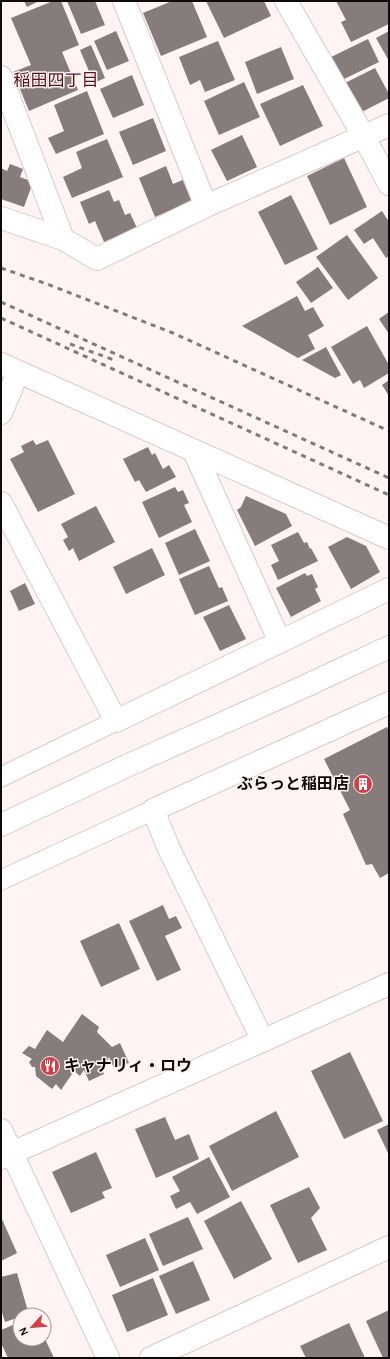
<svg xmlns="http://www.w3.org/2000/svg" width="390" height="1359" viewBox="0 0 390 1359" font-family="'Alegreya Sans','Noto Sans JP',sans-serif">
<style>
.building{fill:#867c7b}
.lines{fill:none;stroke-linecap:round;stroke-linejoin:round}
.pedestrian-casing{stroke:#d6cbca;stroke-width:21}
.minor-casing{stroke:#d6cbca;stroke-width:24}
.tertiary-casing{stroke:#d6cbca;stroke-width:24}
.pedestrian{stroke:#fff;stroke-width:19}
.minor{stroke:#fff;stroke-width:22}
.tertiary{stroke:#fff;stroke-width:22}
.rail{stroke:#827a7a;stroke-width:3;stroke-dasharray:5 5;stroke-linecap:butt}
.labels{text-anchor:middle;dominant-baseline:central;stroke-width:3;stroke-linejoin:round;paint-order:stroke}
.poi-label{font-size:16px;font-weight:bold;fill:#0e0a0a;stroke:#fff4f3;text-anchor:end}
.neighbourhood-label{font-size:17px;fill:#591419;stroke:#fff4f3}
</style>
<rect width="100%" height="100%" fill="#fff4f3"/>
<!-- building -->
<g class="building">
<polygon points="24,1 39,1 27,7"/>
<polygon points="53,1 61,1 79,45 62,52 78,90 29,111 13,72 31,65 11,18"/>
<polygon points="67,1 95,1 105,25 81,34"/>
<polygon points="172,1 192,1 207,37 161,56 143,13"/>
<polygon points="206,1 264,1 271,16 224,38"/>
<polygon points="336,1 389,1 389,24 351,42 341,22 346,20"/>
<polygon points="116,31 129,61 107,70 94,41"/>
<polygon points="389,31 389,61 376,38"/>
<polygon points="368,39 379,62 338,82 327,59"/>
<polygon points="218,41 235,80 205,92 200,80 190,85 179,57"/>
<polygon points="91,45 105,78 94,83 80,50"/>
<polygon points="281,47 294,79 257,94 245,62"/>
<polygon points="375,68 389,94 389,98 356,115 341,85"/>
<polygon points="132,75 144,105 113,118 100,89"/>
<polygon points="244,82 260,117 219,135 204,101"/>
<polygon points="303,85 323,126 280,146 260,104"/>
<polygon points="87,91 104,134 56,154 48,138 64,131 54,105"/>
<polygon points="153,118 166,151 133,165 119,132"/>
<polygon points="242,135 257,167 227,181 211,150"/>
<polygon points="107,139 123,177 72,198 63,177 82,168 76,152"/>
<polygon points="344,158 367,207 330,225 307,176"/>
<polygon points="10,164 23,169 20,177 33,182 24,207 1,199 1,168 7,171"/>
<polygon points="166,166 173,184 185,179 194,200 155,217 139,178"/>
<polygon points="109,190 114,202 119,200 125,215 130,213 137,228 104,242 95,221 89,224 80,202"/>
<polygon points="291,195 318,249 285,265 258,212"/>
<polygon points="382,211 389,222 389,256 386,258 373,238 364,244 354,230"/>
<polygon points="347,235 378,278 348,300 316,257"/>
<polygon points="318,267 333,288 311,303 296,282"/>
<polygon points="297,296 305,311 313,307 324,326 308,335 315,349 298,358 242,326"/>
<polygon points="389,312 389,334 379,319"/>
<polygon points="367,326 389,365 389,373 364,388 360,380 353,384 331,347"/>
<polygon points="326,347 341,375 335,378 302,360"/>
<polygon points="389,380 389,396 382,385"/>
<polygon points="33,440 36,445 48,440 75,494 38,512 10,459 24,452 21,446"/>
<polygon points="148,447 152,455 155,453 163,469 169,465 176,477 146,492 139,480 135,482 123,459"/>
<polygon points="175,487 178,492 183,490 189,503 184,505 192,522 159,538 142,502"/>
<polygon points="246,496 286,514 292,526 255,546 237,510 241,507"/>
<polygon points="96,506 115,542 79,561 73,548 69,551 63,540 68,537 61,524"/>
<polygon points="195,529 210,561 179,575 165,543"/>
<polygon points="298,532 304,543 307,542 310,549 311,548 318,561 278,580 271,565 279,561 271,545"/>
<polygon points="347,537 366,546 380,572 351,589 328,547"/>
<polygon points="152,548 165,575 126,594 113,567"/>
<polygon points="209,566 219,588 222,587 228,601 195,615 179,579"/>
<polygon points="305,573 307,576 312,574 318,587 315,589 321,601 291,617 276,588"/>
<polygon points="25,583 35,604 19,611 10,591"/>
<polygon points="229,605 246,639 220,651 203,617"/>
<polygon points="387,727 389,731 389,873 380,878 372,864 366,865 343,814 350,810 324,759"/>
<polygon points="163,905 169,919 176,916 182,928 165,936 181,970 157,981 129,921"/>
<polygon points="119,923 140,969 101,987 80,941"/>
<polygon points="82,1014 99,1027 97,1032 112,1047 120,1043 129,1063 114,1068 109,1057 102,1070 104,1074 89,1081 84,1070 80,1076 74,1071 61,1090 56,1084 52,1089 36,1076 35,1067 32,1067 29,1062 32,1059 22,1053 29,1046 35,1049 47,1030 63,1042"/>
<polygon points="350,1052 383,1121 344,1139 311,1071"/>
<polygon points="276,1111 299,1157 232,1191 209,1146"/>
<polygon points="165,1117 175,1140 189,1134 199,1159 156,1178 135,1129"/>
<polygon points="389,1124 389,1155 377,1130"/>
<polygon points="96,1152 112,1188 102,1192 105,1198 71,1213 52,1172"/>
<polygon points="209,1157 230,1197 197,1214 190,1202 176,1209 170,1196 180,1191 172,1177"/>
<polygon points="309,1187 320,1208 311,1218 327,1250 298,1263 270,1205"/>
<polygon points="241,1201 272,1259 234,1279 204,1221"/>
<polygon points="1,1217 17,1253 1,1261"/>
<polygon points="188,1217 203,1249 163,1266 149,1234"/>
<polygon points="145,1238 159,1270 120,1287 106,1255"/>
<polygon points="193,1261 210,1300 176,1314 159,1276"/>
<polygon points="17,1273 29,1315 20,1315 20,1317 5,1322 1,1309 1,1277"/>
<polygon points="153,1278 168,1315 127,1332 112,1295"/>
<polygon points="389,1310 389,1358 383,1358 366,1321"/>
<polygon points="20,1322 20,1339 45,1339 54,1358 8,1358 1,1343 1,1330"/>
<polygon points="349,1323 365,1358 306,1358 300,1346"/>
</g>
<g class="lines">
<!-- pedestrian casing -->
<g class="pedestrian-casing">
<g id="pedestrian">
<polyline points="1,777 116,721"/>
<polyline points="1,880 153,810"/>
</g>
</g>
<!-- minor casing -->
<g class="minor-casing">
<g id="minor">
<polyline points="124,1 206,206"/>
<polyline points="286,1 363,135 389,184"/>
<polyline points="1,77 63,239"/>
<polyline points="1,218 63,239 97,259 206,206 389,125"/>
<polyline points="1,364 389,538"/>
<polyline points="1,413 18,372"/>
<polyline points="194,451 280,642"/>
<polyline points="1,503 116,721 389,589"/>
<polyline points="263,1041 169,849 153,810 389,703"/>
<polyline points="1,1130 108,1358"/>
<polyline points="1,1158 389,984"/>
</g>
</g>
<!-- tertiary casing -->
<g class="tertiary-casing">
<g id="tertiary">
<polyline points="1,825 133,763 299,689 389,647"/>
<polyline points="151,1358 389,1247"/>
</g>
</g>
<!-- pedestrian -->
<use href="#pedestrian" class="pedestrian"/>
<!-- minor -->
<use href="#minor" class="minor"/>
<!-- tertiary -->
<use href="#tertiary" class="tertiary"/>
<!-- rail -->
<g class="rail">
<polyline points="1,268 47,284 173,333 389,431"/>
<polyline points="1,302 389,478"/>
<polyline points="1,318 389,495"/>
<polyline points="70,344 117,361"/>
</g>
</g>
<!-- icons -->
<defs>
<g id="building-disc" transform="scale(1)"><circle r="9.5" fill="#d0404a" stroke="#fff4f3"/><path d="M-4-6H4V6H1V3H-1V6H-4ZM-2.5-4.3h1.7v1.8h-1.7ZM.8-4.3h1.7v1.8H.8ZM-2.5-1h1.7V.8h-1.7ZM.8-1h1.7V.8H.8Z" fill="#fff"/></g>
<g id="restaurant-disc" transform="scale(1)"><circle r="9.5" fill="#d0404a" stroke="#fff4f3"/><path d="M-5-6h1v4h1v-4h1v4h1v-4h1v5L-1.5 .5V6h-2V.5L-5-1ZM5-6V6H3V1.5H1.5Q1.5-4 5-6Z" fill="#fff"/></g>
</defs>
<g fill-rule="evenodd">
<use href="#building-disc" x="363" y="784"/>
<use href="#restaurant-disc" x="50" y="1066"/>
</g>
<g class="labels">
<!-- poi labels -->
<g class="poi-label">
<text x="349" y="784">ぶらっと稲田店</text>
<text x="64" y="1066" text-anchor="start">キャナリィ・ロウ</text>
</g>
<!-- neighbourhood labels -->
<g class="neighbourhood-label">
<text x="56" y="80">稲田四丁目</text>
</g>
</g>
<!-- border -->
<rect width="390" height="1359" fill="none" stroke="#0e0a0a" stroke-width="4"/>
<!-- north arrow -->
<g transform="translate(32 1327) rotate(243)"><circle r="19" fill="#fff4f3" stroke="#9f9696"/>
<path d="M0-3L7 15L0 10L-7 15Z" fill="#d0404a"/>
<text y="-6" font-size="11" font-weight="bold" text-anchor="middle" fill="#0e0a0a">N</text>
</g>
</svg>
